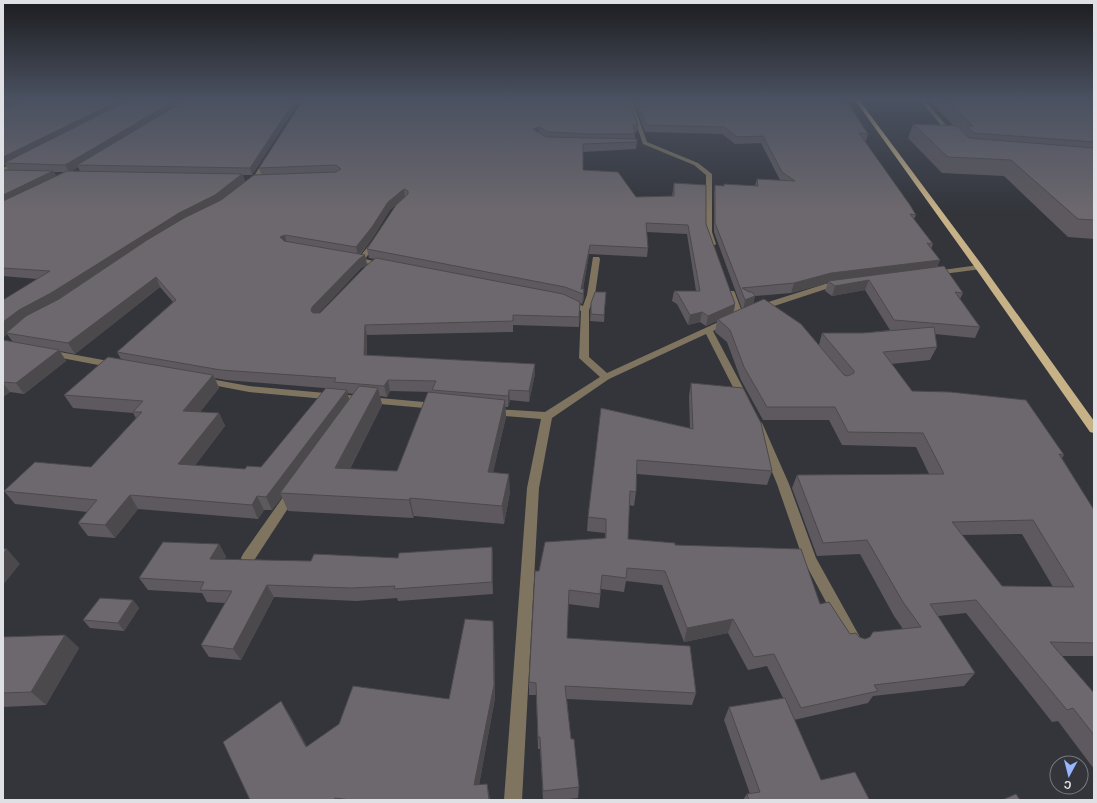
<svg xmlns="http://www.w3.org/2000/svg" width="1097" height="803" viewBox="0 0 1097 803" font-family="Roboto,sans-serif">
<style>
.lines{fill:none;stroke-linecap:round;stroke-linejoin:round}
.minor{fill:#7e745f;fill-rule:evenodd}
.major{fill:#c7b287;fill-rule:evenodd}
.wall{fill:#5e595e;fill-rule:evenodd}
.shaded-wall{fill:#4c494c}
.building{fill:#6d686d;stroke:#4c494c;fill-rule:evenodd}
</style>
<rect width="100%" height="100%" fill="#33353b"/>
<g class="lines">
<!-- minor -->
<g class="minor">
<polygon points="628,100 632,100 647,142 698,163 712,174 712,232 716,244 715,245 711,245 706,232 706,175 694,165 643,144"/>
<polygon points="920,100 924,100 954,134 954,136 950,136"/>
<path d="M265,158l5,1c-6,9 -12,27 -24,26v-2l7,-5z"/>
<polygon points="17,161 22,162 3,172 3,168"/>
<polygon points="376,238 379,240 365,259 386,264 386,268 380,268 357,260 374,239"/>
<polygon points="593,257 599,257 600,259 595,295 589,310 589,357 607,373 725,319 731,319 732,321 731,323 713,331 749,399 748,401 740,401 706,334 609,379 552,418 539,488 522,800 504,800 527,488 541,419 493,415 488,412 493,409 545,412 600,377 579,358 581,311 564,301 568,299 583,306 587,295"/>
<polygon points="979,265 982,265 982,269 935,275 931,273 935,271"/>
<polygon points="840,282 843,282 843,286 829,288 762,310 756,310 755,308 756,306 825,284"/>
<polygon points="728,291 734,291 735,293 744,317 743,319 740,320 736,317 727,293"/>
<polygon points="49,350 114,362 119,365 114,368 46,355 44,353"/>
<polygon points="205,378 249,386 435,403 440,406 435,409 249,392 202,383 200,381"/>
<polygon points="758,421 762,423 763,425 789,484 816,558 861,639 863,644 861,649 856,651 851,649 803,559 777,484 753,425 754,423"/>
<polygon points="292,489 296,490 298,493 253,562 248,563 243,562 241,558 243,554 288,490"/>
</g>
<!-- major -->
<polygon class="major" points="855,100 859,100 982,265 1094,421 1094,433 1090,432 976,269"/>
</g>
<!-- wall -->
<g class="wall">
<path d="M3,100h297l-48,75h-9l2,7 16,-8 -2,-6 44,-68 335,25 -1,7h-2v7l2,3 -1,7 -53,3v18l53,27 36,-1 2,-13 32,41 29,80 -1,8 8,-3 -28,-77v-39l1,-8 9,1v-2l31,2 2,-7 25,2 -2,-1 -19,-37 -26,1 -13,-10 -77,-2 -12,-32h213l22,34 -2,7h-2l52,74 -2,4 19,25 -2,5 9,11 -3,7 26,26 -3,6 20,28 -5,11 -40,-4 2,13 -7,13 -39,4 21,27 152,64 -2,3 32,52v146h-33l33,37v76l-36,-48 -6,1 -86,-109 -28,3 37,57 -11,13 -91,10 -5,7 -74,17 27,60 47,20h-125l4,-6h3l-26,-74 5,-13 54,-9 -16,-32 -19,4 -20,-37 -44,9 -22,-57 -36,-4 -2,11 -23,-3 -2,19 -31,-4 -1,34 129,55 -4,12 -125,-6 4,40 8,48 -1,11 -19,2h-16l-3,-51h-2l-2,-54h-7v-13l10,-111 66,-33v-5l-18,-2 1,-14 13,-109 89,20 -1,-32 2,-13 81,88 -5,14 -130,-11 -1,18 -2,14 -5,-1 -1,34 47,6 145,59 30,30 15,5 4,-1 4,-6 30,-3 -9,-13 -34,-62 -43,2 -25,-68 5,-13 132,-1 -13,-27 -74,-2 -13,-25h-66l-22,-40 -14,-38 -12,-10 2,-11 -11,5 -6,-4 -12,3 -11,-21 -5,-3 2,-10h22l-9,-57 -40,-2 1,16 -1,9 -58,-3 -6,35 1,10 -2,5 -2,-1 -1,24 -66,-2v7l-146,3v20l168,9v10l-6,28 -19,-2 -2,7h-3l1,10 -13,55 17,20 -6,32 -90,-8 -1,2 -125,-7 -6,-14 -10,13h-8l-6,9 -120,-10 -23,29 -27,-2 -10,-13 9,-11 -72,-8 -11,-13 87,-24 45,-49 -3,-5 -60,-5 -9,-13 57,-36 -4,-7 56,-50 -13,-15 -85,67 -15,-3 6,10 -42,33 -14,-2 -7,5v-57l10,2 -6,-8 -4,4v-38l34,-21 -34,-3v-106h5l-2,-5 -3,1zM78,167l2,4h-8zM54,172h10l-8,4zM398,203l-31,46 2,9 6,1 -55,54h-1l42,-45 6,-3 -2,-10h-5l14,-19 16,-26zM828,283l-3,8 7,5 33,-6 25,40 -27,3h-41l-3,12 -66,-41 2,-8 36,-3zM215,378l11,2 110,9 -75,78 -16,2 -50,-4 30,-39 -6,-13 -19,-1 19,-24zM390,391l43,1v1l-36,78 -47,-2 32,-64 -2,-9 7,1zM347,393l7,1 -5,6zM1022,534l31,53 -51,-1 -40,-51z"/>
<polygon points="929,100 1094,100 1094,239 1068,237 1004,176 942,173 908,138 913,124 953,125"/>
<polygon points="606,292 604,322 590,321 591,303"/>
<polygon points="219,544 226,557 224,560 311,561 398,558 492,547 493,559 493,594 398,601 397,598 356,601 274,597 241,660 209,657 201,645 225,603 207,602 202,593 148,590 139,578"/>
<polygon points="133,600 139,608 124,631 90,628 83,620"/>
<polygon points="493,621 494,635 495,698 479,785 487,784 490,800 250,800 289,714 307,747 449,699"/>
<polygon points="65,635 79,648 46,705 3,707 3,637"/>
</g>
<!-- shaded-wall -->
<g class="shaded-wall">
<polygon points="9,100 30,100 3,109 3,102"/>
<polygon points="120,100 135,100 4,163 6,165 3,166 3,157"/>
<polygon points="176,100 189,100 77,165 78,167 69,172 65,165"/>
<polygon points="295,100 300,100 252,175 250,168"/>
<polygon points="539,127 539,134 533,129"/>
<polygon points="53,171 57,178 3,205 3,195"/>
<polygon points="242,174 245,182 218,204 6,333 7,334 3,338 3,322 19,310"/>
<polygon points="404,189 405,198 390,210 374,236 358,256 356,247 388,202"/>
<polygon points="285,235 287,244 283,247 280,237"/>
<polygon points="590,245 589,254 582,294 581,289"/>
<polygon points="365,255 367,265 361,268 315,317 311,311 312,307 359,259"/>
<polygon points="940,260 935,269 828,281 828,283 791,293 794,283 831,273"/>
<polygon points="156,277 160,287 75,354 68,343"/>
<polygon points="869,280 865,290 832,296 835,286"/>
<polygon points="584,289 584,299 582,304 583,294"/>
<polygon points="755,296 752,306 743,310 745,300"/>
<polygon points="735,304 733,314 718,319 717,321 706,326 708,316"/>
<polygon points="702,312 700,322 688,325 690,315"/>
<polygon points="365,325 367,335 367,366 364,355"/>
<polygon points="59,350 66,361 24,394 16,383"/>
<polygon points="535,364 535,374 529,402 529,391"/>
<polygon points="213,375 219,388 190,424 183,411"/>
<polygon points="388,380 390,391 387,397 384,386"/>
<polygon points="3,383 10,392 3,397"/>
<polygon points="378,388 382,405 341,486 335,468"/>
<polygon points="347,390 350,403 280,493 282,497 272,510 266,497"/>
<polygon points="509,390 510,400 508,407 508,396"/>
<polygon points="505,400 506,417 489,490 488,472"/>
<polygon points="219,413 225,426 186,478 178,464"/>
<polygon points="509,474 510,492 504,524 502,506"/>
<polygon points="130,495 138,509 115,538 105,525"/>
<polygon points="257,496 264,510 258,519 252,505"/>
<polygon points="410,498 414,516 413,518 409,500"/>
<polygon points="219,544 226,557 218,572 210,559"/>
<polygon points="492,547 493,559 493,594 492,582"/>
<polygon points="7,549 20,564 3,585 3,554"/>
<polygon points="267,585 274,597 241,660 233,649"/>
<polygon points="133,600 139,608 124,631 118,623"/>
<polygon points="733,619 728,633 684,642 687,628"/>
<polygon points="493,621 494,635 495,698 477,796 474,785"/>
<polygon points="65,635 79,648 46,705 31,692"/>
<polygon points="281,701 289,714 314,759 306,747"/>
<polygon points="487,784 489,795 490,800 489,800"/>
</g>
<!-- building -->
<g class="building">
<polygon points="3,100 9,100 3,102"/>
<polygon points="24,100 120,100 3,157 3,108"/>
<polygon points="129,100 176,100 65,165 4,163"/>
<polygon points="186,100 295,100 250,168 77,165"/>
<polygon points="303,100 629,100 638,125 633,125 635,134 589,134 548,132 539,127 533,129 546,137 637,139 637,142 583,144 583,170 618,172 636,197 674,196 674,183 706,185 706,224 735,304 708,316 702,312 690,315 678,294 674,291 700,291 688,225 646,223 648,248 590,245 581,289 584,289 583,294 565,287 367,249 396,205 408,194 408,191 404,189 388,202 372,227 356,247 285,235 280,237 284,241 365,255 359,259 312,307 311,311 313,313 320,313 367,265 376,258 563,294 580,302 579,317 513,315 513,321 365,325 364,355 535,364 529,391 509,390 508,396 432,390 436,381 388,380 384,386 334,382 336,378 221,370 117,352 176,300 156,277 68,343 6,333 26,316 59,299 147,240 184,218 221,200 254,175 336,172 341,169 336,165 259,168"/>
<polygon points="636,100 846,100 868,134 859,133 910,205 916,215 910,214 933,244 927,243 940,260 831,273 794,283 742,288 749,292 752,292 755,296 745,300 715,223 715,185 724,186 724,184 758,186 757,179 795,181 782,172 763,136 737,137 724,127 646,125"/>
<polygon points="946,100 1094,100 1094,142 974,133 967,126 973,126"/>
<polygon points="913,124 957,126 969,138 1094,148 1094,220 1078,219 1011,160 948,157"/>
<polygon points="3,170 53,171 3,195"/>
<polygon points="67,171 242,174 215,195 179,213 51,293 19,310 3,322 3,300 50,271 3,268 3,201"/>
<polygon points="944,266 963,293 955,292 980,327 894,320 869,280 835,286 828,281"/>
<polygon points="595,292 606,292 604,315 591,314 591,303"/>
<path d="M764,299l37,25 43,51 4,1 6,-3v-2l-32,-38h41l71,-6 3,20 -54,5 29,39 38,1 76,8 38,55 -5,-1 35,56v133l-44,-1 44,51v42l-21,-27 -6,2 -91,-110 -46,4 45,69 -101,12 4,6 -77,17 -27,-54 -20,3 -21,-38 -46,9 -22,-57 -38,-3 -1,10 -24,-3 -2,19 -31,-4 -2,48 123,8 6,47 -131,-7 6,53h3l5,48 -36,4 -3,-54h-2l-2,-54 -7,-1 6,-111h4l6,-29 61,-4v-19l-18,-2 13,-109 92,21 -2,-46 52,5 18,35 11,48 -135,-11 -1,32 -6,-1 -2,48 47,4v2l126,4 19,55 9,-2 21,32 6,-1 3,4 6,2 5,-2 3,-5 48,-5 -18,-25 -36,-62 -44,3 -26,-68 147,-1 -21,-41 -75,-1 -13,-25h-68l-23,-40 -14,-37 -12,-11zM1033,520l41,67 -72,-1 -50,-64z"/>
<polygon points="3,340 59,350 16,383 3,382"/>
<polygon points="108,357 213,375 183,411 219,413 178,464 245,469 247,466 261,467 326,388 347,390 266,497 257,496 252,505 130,495 105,525 78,523 97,500 4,491 35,462 91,467 142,412 133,412 143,401 64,395"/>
<polygon points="359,386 378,388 335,468 397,471 428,392 505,400 488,472 509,474 502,506 410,498 409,500 280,493"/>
<polygon points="163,542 219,544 210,559 311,561 314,554 398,558 399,553 492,547 492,582 394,589 395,586 351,588 267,585 233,649 201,645 232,591 200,590 204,582 139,578"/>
<polygon points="3,549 7,549 3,554"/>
<polygon points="100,598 133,600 118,623 83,620"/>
<polygon points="465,619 493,621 494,685 474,785 487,784 489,800 351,800 335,798 334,800 250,800 223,742 281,701 306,747 339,724 353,686 449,699"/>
<polygon points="65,635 31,692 3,693 3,637"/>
<polygon points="785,698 821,780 855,772 869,799 866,800 749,800 747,794 760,792 729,707"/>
<polygon points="1016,794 1020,800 1002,800"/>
</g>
<!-- sky -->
<linearGradient id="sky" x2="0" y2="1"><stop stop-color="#1c1d20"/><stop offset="0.47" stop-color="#4a5160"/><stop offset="1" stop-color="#4a5160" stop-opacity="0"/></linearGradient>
<rect width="1097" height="212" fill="url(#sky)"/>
<!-- border -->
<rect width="1097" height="803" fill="none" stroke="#dee0e3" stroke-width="8"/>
<!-- north arrow -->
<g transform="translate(1069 775) rotate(187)"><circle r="19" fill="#33353b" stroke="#77797e"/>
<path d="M0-3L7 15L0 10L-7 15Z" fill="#97b6fd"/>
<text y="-6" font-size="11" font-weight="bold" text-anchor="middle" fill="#dee0e3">С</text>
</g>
</svg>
